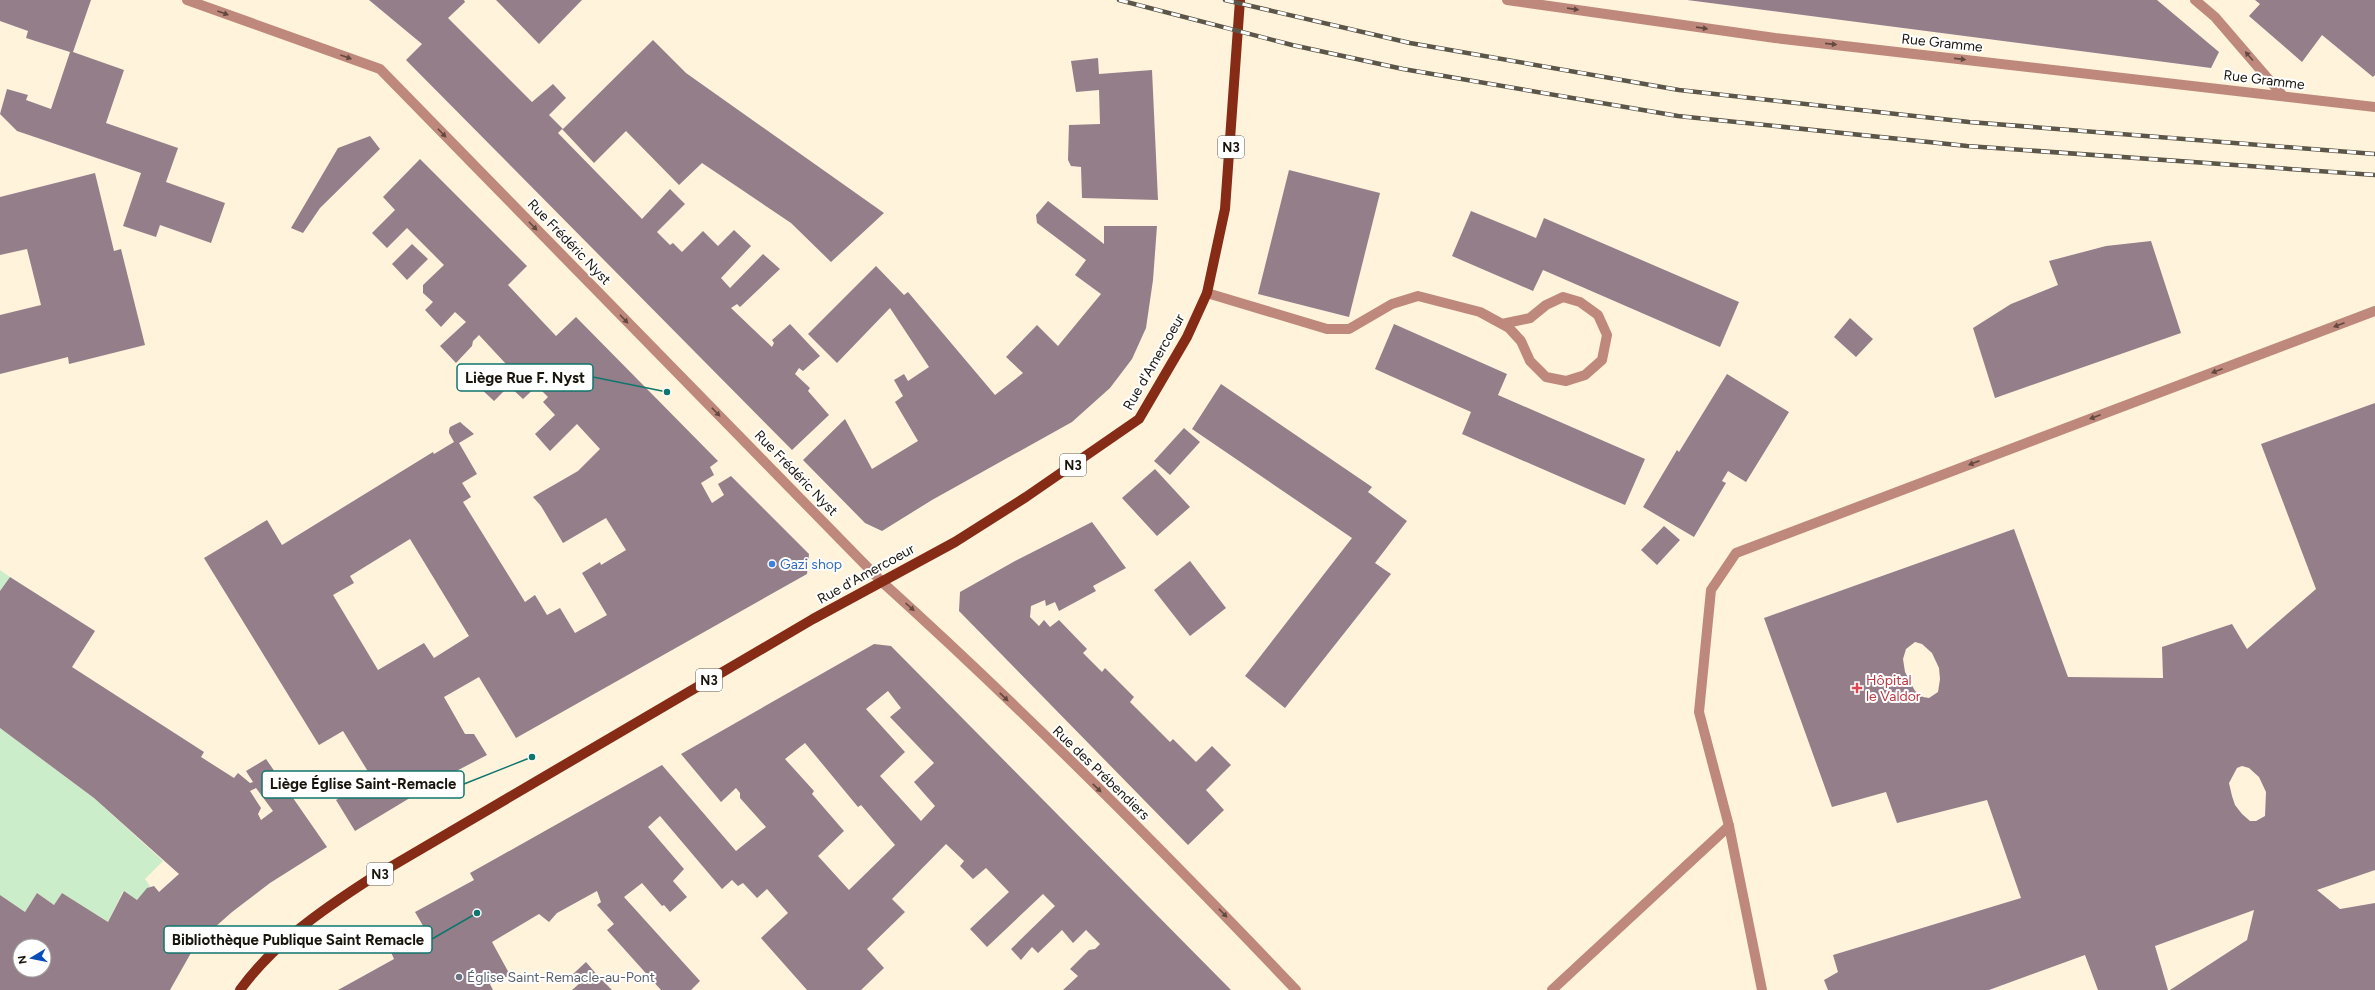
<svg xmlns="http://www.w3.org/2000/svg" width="2375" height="990" viewBox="0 0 2375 990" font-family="Figtree,sans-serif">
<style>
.green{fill:#cbedca}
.building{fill:#947e8a;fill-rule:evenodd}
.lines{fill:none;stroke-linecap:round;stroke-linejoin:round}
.lane{stroke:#be897c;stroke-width:10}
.street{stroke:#be897c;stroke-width:10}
.primary{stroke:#862b15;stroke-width:10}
.rail-casing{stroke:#5c5649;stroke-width:4.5}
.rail{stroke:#fff;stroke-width:3;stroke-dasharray:9;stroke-linecap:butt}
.oneway{fill:#63493f}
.shop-dot{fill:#3f7fe0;stroke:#fff;stroke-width:1.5}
.health-dot{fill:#e0444e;stroke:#fff;stroke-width:1.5}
.worship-dot{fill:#6b7280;stroke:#fff;stroke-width:1.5}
.labels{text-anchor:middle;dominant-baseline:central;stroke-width:4;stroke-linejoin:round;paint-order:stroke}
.shield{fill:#fff;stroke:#5e5b56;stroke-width:1}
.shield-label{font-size:13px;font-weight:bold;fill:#19150d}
.street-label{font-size:14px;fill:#19150d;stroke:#fff}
.shop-label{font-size:14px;fill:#366cbe;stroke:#fff;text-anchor:start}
.health-label{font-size:14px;fill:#be3a42;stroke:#fff;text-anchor:start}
.worship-label{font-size:14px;fill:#5b616d;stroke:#fff;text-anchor:start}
.leader{fill:none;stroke:#0f766e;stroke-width:1.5}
.callout-dot{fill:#0f766e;stroke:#fff;stroke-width:1.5}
.callout{fill:#fff;stroke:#0f766e;stroke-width:1.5}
.callout-label{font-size:15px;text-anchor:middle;font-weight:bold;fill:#19150d}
</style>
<rect width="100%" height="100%" fill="#fff3dc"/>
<!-- green -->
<g class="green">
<polygon points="0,570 10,577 0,591"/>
<polygon points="0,728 94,798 163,861 145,879 150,886 137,900 123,891 108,922 62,893 54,905 37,893 25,912 0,895"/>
</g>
<!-- building -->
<g class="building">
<polygon points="0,0 91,0 73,52 124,70 106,123 178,148 166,182 225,203 211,243 160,225 156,237 123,226 141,173 17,131 0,114 7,89 28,95 26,100 51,109 70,52 26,38 28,31 0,21"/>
<polygon points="369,0 464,0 465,2 448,18 532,102 553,84 566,98 549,115 563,129 653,40 686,73 884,213 831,262 791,223 702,163 679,185 626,131 594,163 562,129 558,133 642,219 670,189 685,204 657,232 670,245 673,243 682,252 703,231 718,246 734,230 751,246 721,278 730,288 763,254 780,269 740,307 737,304 731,308 772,347 774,343 772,340 790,324 820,356 803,371 799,368 795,374 810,388 808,391 829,415 792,450 406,60 422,44"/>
<polygon points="496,0 582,0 539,44"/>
<polygon points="1687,0 2157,0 2219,52 2211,68"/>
<polygon points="2255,0 2375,0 2375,75 2373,77 2322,35 2302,62 2249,16 2260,4"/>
<polygon points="1098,58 1099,74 1152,70 1158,200 1082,198 1081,167 1071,166 1068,160 1069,125 1100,124 1099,90 1076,92 1071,61"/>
<polygon points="370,136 380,149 320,208 303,233 291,228 338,148"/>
<path d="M420,159l107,107 -19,19 48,51 20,-19 142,144 -8,6 4,8 -13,8 11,20 12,-8 -6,-11 13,-8 78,78 -2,20 -291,164 -37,-61 -35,20 21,37h9l13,21 -44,23 -88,53 -19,-31 36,-22 -29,-47 -24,14 -115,-187 63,-38 15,25 151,-93 1,2 20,-12 -5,-9v-3l1,-3 10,-5 14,12 -15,9 18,31 -15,9 9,14 -8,5 62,100 10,-7 12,20 13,-7 15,25 32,-18 -25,-42 18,-11 1,3 25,-15 -20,-32 -43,25 -22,-37 -8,-9 45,-26 22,-22 -23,-25 -27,27 -15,-17 20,-19 -12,-13 5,-5 -11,-11 -14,13 -14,-13 -15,15 -16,-15 16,-16h6l6,-6 -27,-29 -6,6 -1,5 -16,17 -16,-17 26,-24 -11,-10 -14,15 -16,-17 8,-8 -10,-9v-8l21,-20 -37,-37 -20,20 -15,-15 23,-23 -12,-13zM410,539l59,97 -35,22 -10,-15 -46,27 -45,-75 21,-12 -4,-7z"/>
<polygon points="1289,170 1380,193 1349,317 1258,294"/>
<polygon points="95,173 114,251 121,249 145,345 69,364 68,357 0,374 0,315 41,305 27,249 0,255 0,197"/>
<polygon points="1048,201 1104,244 1104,226 1157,226 1153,280 1146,328 1132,359 1110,388 1072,422 932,500 882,531 865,523 803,460 845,419 872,469 918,441 895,402 903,396 894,380 904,374 908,381 929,367 890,308 837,363 808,334 876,266 904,295 908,292 995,395 1023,373 1006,357 1037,325 1058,346 1101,294 1075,275 1086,260 1037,223 1036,215"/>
<polygon points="1471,211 1536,238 1544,218 1739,302 1720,347 1543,270 1533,291 1452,256"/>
<polygon points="2151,241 2181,333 1995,398 1973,328 2011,304 2058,285 2049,261 2106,246"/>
<polygon points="412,244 428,259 407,280 392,264"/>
<polygon points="1850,318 1873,339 1856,357 1834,337"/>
<polygon points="1394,324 1507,374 1498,395 1645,459 1625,505 1462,434 1471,412 1375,369"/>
<polygon points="1727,374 1789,412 1746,482 1728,471 1722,481 1726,483 1694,537 1643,507 1677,450 1679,452"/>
<polygon points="1221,384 1372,487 1368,492 1407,521 1375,563 1391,574 1285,708 1245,676 1352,538 1192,429"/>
<path d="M2375,403v467l-58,20 23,19 35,-6v87h-205l77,-50 7,-30 -99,36 13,44h-70l-13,-35 -96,35h-161l-4,-10 14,-8 -5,-17 188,-57 -34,-98 -90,23 -11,-31 -54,15 -68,-189 250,-89 54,148 95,1 -1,-31 70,-23 15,25 69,-60 -55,-145zM1915,642l7,2 10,9 7,15 1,11 -2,13 -9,6 -6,-1 -8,-6 -10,-19 -2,-13 3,-10zM2242,766l7,2 10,9 7,15 -1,24 -9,5h-6l-8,-7 -7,-9 -3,-9 -3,-13 8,-15z"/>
<polygon points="1184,428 1200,442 1170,475 1154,461"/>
<polygon points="1155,469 1190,507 1157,536 1122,498"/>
<polygon points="1092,522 1126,568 1093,586 1096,591 1059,611 1055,602 1046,606 1045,600 1031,606 1030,617 1039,626 1044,620 1050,627 1059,620 1087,649 1083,653 1102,672 1105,668 1134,697 1130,702 1170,742 1173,739 1196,762 1212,746 1231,765 1206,790 1224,810 1188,845 959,611 960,592 1015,561"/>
<polygon points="1664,526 1680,540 1657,565 1641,550"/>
<polygon points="1190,561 1226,608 1190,636 1154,590"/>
<path d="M10,577l85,54 -23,36 132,85 -3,5 33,21 4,-5 12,10 3,-1 -7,-11 20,-12 61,88 -57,36 -38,29 -36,32 -26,46h-170v-95l25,17 12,-19 17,12 8,-12 46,29 16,-31 13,9 10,-12 7,-2 5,6 20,-18 -85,-76 -94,-70v-137zM256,788l17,23 -12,9 -3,-6 3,-6 -11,-17zM20,946h24v24h-24z"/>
<path d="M874,644l17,2 340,344h-168l15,-14 -8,-7 19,-19 6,-1 5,-5 -14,-14 -13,13 -11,-13 -24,23 -6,-6 -11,13 -10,-11 44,-43 -12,-12 -56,53 -17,-18 39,-37 -23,-24 -13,11 -13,-13 4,-5 -18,-17 -54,55 13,13 -38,37 17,19 -23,22h-54l-46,-52 27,-25 -21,-24 -10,9 -14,-15 -5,3 -6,-6 -10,9 -62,-73 -12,11 36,42 -11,12 14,16 -17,15 -6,-7 -2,1 -20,-23 -18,14 76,84 -9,9h-30l-54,-60 7,-6 -17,-19 4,-3 -4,-11 -40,22 -8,9 -10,-8 -47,28 18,33 -20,9 3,6h-155l56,-31 -4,-9 36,-19 -11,-19 59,-32 -4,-7 192,-108 74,86 30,-24 -26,-29v-5l-4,-5 -15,14 -40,-48zM888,691l13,17 -11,9 44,46 -20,19 21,24 -14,15 -41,-45 25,-24 -39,-43zM805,743l53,64 3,-2 34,40 -46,45 -31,-34 26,-25 -32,-37 2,-3 -29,-32z"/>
<polygon points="586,962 598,976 612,990 572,990 580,983 573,974"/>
</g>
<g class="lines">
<!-- lane -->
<g class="lane">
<polyline points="1207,293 1327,329 1349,329 1392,304 1418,296 1480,312 1502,324 1509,328 1521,341 1530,361 1546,377 1566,381 1585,375 1602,360 1607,335 1598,315 1580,302 1563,297 1546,305 1530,318 1502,324"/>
<polyline points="1729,826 1699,712 1711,590 1736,553 2375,311"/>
<polyline points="1552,990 1729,826 1762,990"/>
</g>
<!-- street -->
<g class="street">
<path d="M187,0l193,69 501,512c144,130 281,268 415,409"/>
<polyline points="1507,0 1775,38 2375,107"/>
<polyline points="2195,0 2215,17 2283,96"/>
</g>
<!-- primary -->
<path class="primary" d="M240,990c34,-47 82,-80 130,-111l443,-260 142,-77 71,-45 113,-78 48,-82 20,-44 18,-84 15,-209"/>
<!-- rail casing -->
<g class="rail-casing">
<g id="rail">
<polyline points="1119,0 1292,45 1403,69 1678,116 1967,146 2375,175"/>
<polyline points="1225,0 1410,43 1679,90 1969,122 2375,154"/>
</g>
</g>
<!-- rail -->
<use href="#rail" class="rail"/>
</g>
<!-- one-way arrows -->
<defs><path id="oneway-solid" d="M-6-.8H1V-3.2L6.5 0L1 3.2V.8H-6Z"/></defs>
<g class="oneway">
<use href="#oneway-solid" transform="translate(1573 9) rotate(8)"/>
<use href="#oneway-solid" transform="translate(223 13) rotate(20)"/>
<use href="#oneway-solid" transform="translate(1702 28) rotate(8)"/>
<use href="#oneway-solid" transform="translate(1831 44) rotate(6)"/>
<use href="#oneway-solid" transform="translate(2249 56) rotate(-131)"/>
<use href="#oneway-solid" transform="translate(346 57) rotate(20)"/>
<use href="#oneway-solid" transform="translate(1960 59) rotate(6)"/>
<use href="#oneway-solid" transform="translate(442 133) rotate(46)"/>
<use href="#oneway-solid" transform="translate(533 226) rotate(46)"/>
<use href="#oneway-solid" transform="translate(624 319) rotate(46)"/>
<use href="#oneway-solid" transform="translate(2339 325) rotate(159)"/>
<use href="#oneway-solid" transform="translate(2217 371) rotate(159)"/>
<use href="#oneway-solid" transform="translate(716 412) rotate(46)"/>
<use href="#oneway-solid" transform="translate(2095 417) rotate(159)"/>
<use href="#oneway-solid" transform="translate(1974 463) rotate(159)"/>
<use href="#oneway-solid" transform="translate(910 607) rotate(42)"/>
<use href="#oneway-solid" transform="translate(1004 697) rotate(44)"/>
<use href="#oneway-solid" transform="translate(1097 788) rotate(44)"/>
<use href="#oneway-solid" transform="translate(1223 913) rotate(46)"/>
</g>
<!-- markers -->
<circle class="shop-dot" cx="772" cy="564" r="4"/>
<path class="health-dot" d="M1855 682h4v4h4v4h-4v4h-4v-4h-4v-4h4z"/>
<circle class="worship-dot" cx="459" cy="977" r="4"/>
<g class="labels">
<!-- shield labels -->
<g class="shield">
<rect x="1218" y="136" width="26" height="22" rx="3"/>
<rect x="1060" y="454" width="26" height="22" rx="3"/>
<rect x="696" y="669" width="26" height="22" rx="3"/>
<rect x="367" y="863" width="26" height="22" rx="3"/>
</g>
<g class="shield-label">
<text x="1231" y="147">N3</text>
<text x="1073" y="465">N3</text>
<text x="709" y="680">N3</text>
<text x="380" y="874">N3</text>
</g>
<!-- street labels -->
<g class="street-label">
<text transform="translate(1942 43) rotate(6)">Rue Gramme</text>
<text transform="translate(2264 80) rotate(7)">Rue Gramme</text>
<text transform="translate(569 242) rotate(46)">Rue Frédéric Nyst</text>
<text transform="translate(1154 362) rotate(-60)">Rue d'Amercoeur</text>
<text transform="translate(796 473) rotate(46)">Rue Frédéric Nyst</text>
<text transform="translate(866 574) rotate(-29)">Rue d'Amercoeur</text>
<text transform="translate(1101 773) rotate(44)">Rue des Prébendiers</text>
</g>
<!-- shop labels -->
<g class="shop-label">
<text x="780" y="564">Gazi shop</text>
</g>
<!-- health labels -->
<g class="health-label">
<text x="1866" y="680">Hôpital<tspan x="1866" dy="16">le Valdor</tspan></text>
</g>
<!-- worship labels -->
<g class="worship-label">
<text x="467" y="977">Église Saint-Remacle-au-Pont</text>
</g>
</g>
<!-- callouts -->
<path class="leader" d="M667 392L593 377M532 757L464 784M477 913L432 939"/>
<g class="callout-dot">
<circle cx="667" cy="392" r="4"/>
<circle cx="532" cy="757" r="4"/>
<circle cx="477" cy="913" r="4"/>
</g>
<g class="callout">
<rect x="457" y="364" width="136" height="27" rx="4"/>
<rect x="262" y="771" width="202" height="27" rx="4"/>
<rect x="164" y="926" width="268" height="27" rx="4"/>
</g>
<g class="callout-label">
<text x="525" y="383">Liège Rue F. Nyst</text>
<text x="363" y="789">Liège Église Saint-Remacle</text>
<text x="298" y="945">Bibliothèque Publique Saint Remacle</text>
</g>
<!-- north arrow -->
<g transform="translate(32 958) rotate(260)"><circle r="19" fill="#ffffff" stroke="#a3a19e"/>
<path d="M0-3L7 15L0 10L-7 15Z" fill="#074cb7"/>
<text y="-6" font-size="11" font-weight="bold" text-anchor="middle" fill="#19150d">N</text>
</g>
</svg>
